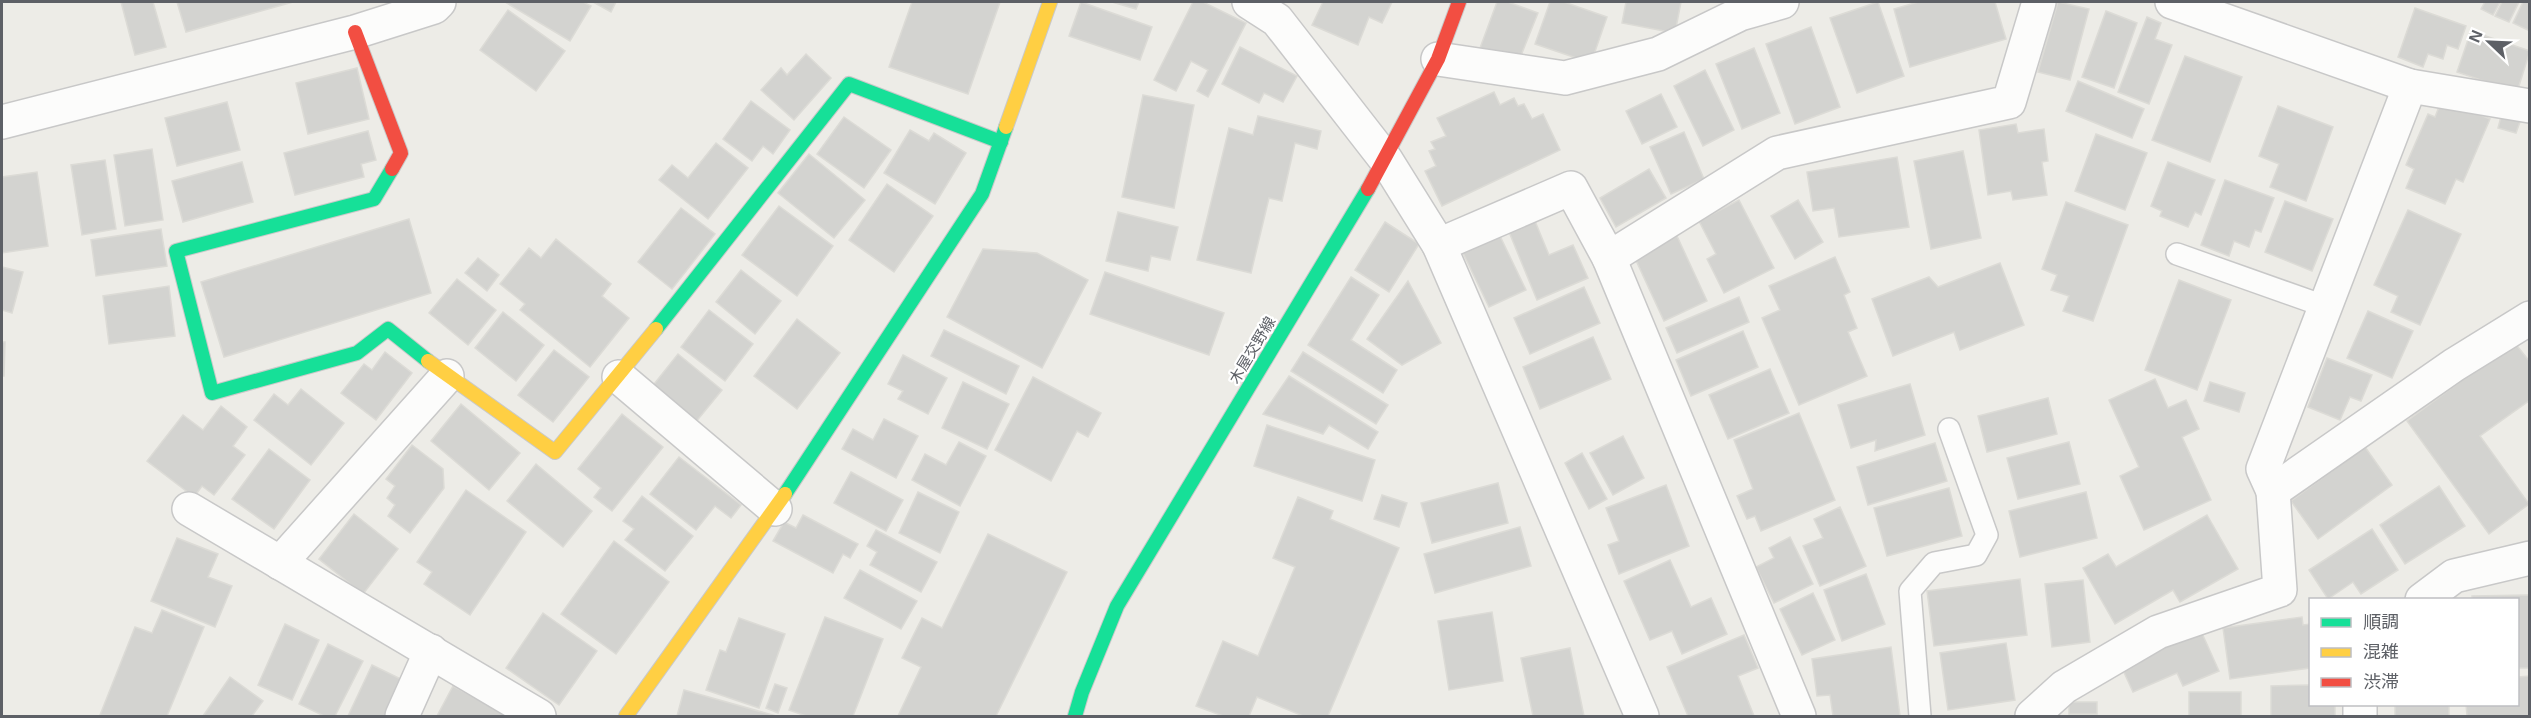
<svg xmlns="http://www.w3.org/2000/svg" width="2531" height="718" viewBox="0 0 2531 718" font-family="Arial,'Noto Sans JP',sans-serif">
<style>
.building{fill:#d3d3d0;stroke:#dcdbd6;stroke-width:1.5}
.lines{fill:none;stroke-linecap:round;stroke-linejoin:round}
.lane-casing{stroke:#c8c8c8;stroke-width:24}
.street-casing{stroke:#c8c8c8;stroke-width:36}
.fast-casing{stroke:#c9c9c9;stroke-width:16}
.slow-casing{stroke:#c9c9c9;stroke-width:16}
.jam-casing{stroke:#c9c9c9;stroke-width:16}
.lane{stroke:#fcfcfb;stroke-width:21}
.street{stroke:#fcfcfb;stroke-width:33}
.fast{stroke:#16e098;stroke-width:14}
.slow{stroke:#ffcf43;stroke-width:14}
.jam{stroke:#f24e42;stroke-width:14}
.labels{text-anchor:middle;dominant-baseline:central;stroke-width:4.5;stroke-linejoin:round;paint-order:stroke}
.street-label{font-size:15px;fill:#5d6066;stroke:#fff}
</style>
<rect width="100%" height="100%" fill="#edece7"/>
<!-- building -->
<g class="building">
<polygon points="121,2 153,2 166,47 135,55"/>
<polygon points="177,2 293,2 186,32"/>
<polygon points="505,2 583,2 591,6 570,41"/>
<polygon points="593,2 616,2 611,12"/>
<polygon points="912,2 1000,2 968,94 889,67"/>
<polygon points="1081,2 1152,27 1140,60 1069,36"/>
<polygon points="1112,2 1139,2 1136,9"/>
<polygon points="1193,2 1203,2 1246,23 1208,97 1197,91 1208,70 1191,61 1176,91 1154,80"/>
<polygon points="1323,2 1392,2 1382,23 1369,17 1358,45 1312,25"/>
<polygon points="1497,2 1508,2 1538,13 1518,63 1480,48"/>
<polygon points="1550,2 1564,2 1607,17 1591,63 1535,44"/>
<polygon points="1626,2 1681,2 1675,33 1622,23"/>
<polygon points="1878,2 1904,76 1857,93 1830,18"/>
<polygon points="1918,2 1995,2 2006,39 1910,67 1894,9"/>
<polygon points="2058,2 2089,9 2070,80 2038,72"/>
<polygon points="2485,2 2500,2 2493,15 2481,9"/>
<polygon points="2502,2 2519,2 2509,22 2495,16"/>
<polygon points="2523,2 2530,2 2530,31 2513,23"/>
<polygon points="2415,8 2466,26 2458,49 2447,45 2443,59 2428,54 2423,67 2398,57"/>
<polygon points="508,10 565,51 536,91 480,50"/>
<polygon points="2106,11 2137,23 2114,88 2082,77"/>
<polygon points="2147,17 2161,23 2155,39 2172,45 2149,104 2118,92"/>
<polygon points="1811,27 1840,107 1795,124 1766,44"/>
<polygon points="2471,31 2530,51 2517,92 2457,72"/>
<polygon points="1240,47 1297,76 1283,102 1264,93 1259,103 1222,84"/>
<polygon points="1754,48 1780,113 1742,129 1716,64"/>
<polygon points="806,54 831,78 794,120 761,90 781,68 787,75"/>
<polygon points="2185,56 2242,77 2210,162 2152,140"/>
<polygon points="357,68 369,119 308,134 296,83"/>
<polygon points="1705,70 1734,130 1703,146 1674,86"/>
<polygon points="2078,81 2144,109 2132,138 2066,111"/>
<polygon points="1494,92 1500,105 1514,98 1518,106 1524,104 1532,119 1543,114 1560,150 1442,206 1425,171 1436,166 1429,151 1435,149 1431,142 1446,136 1437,118"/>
<polygon points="1661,94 1677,127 1642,144 1626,111"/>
<polygon points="1143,95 1194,105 1174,208 1122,197"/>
<polygon points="2442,99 2490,119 2463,182 2456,179 2445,204 2406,188 2414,169 2406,165 2428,114 2435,117"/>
<polygon points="751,101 790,130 773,154 763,146 752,161 723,139"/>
<polygon points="227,102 240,150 177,166 165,118"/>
<polygon points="2278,106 2333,127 2306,201 2270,187 2279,164 2259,156"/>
<polygon points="2502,113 2521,119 2516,133 2498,128"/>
<polygon points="1258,116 1321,131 1317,149 1295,143 1282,201 1269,198 1251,273 1197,260 1229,128 1253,135"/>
<polygon points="844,117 891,150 864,188 817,154"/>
<polygon points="2016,124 2018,133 2044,129 2048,161 2042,162 2047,195 2013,200 2011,191 1988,195 1979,130"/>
<polygon points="910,130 929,141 934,133 966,153 935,204 884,173"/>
<polygon points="368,131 376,160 361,164 364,177 295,195 284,153"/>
<polygon points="1684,132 1704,179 1671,194 1650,147"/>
<polygon points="2096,134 2147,153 2125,210 2075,191"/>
<polygon points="716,143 748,168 708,219 659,180 672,165 688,178"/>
<polygon points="152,149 163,220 125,226 114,155"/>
<polygon points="1963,151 1981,238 1931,249 1914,161"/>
<polygon points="809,154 865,200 834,238 778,193"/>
<polygon points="1897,157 1909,227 1839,237 1834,208 1813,211 1807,172"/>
<polygon points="105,160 116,229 82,235 71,165"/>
<polygon points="242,162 253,202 183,222 172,181"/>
<polygon points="2168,162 2215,180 2201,215 2195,212 2188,227 2160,216 2162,211 2151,206"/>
<polygon points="1649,169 1666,198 1616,227 1600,198"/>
<polygon points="37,172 48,246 2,253 2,177"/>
<polygon points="2225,180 2274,198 2261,232 2255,230 2249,247 2234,241 2229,256 2201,245"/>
<polygon points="887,184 933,216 894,272 849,240"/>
<polygon points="1739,200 1774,268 1724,293 1707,259 1716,254 1699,221"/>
<polygon points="1798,200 1823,242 1795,259 1771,216"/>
<polygon points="2285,201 2333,219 2312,271 2265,252"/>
<polygon points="2066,202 2128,225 2093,321 2063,311 2069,296 2051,290 2057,275 2042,269"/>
<polygon points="779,206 833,246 797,296 742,255"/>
<polygon points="681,208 715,234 672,289 638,262"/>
<polygon points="2408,210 2461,234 2420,325 2391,312 2398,296 2374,285"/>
<polygon points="1118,212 1178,227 1170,260 1151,256 1148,271 1106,261"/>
<polygon points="409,219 431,293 224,357 201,282"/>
<polygon points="1535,221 1549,255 1573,245 1588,278 1537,300 1509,232"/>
<polygon points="1385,222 1419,244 1389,292 1355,270"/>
<polygon points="161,229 167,266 96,276 91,240"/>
<polygon points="1500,236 1526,290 1489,307 1463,253"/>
<polygon points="1677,236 1707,301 1664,321 1634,256"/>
<polygon points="556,239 611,284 602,296 629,318 590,367 520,310 525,304 500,284 529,248 541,258"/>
<polygon points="983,249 1037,253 1088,280 1042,368 947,317"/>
<polygon points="1835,257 1850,292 1844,295 1857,328 1848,332 1867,376 1799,405 1762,318 1780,310 1769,286"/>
<polygon points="478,258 499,275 487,291 465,273"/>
<polygon points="2000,263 2024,325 1960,350 1954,332 1893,356 1872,299 1929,277 1938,287"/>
<polygon points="2,267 23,272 12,313 2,310"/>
<polygon points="741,270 781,301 755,334 716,302"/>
<polygon points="1105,272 1224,313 1209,355 1090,314"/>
<polygon points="1351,277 1379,295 1351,340 1397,370 1383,393 1308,345"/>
<polygon points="457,279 496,310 468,345 429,313"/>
<polygon points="2179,280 2231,300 2197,390 2145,370"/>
<polygon points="1408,281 1441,343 1402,365 1367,339"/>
<polygon points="169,286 175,336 109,344 103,296"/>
<polygon points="1584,287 1600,323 1530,354 1514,318"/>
<polygon points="1739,297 1749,322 1677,353 1666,328"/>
<polygon points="709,310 753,344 725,381 681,347"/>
<polygon points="2368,311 2413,331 2392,378 2347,358"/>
<polygon points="503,312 544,345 516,381 475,348"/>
<polygon points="797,319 840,353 797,409 754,376"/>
<polygon points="944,330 1019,366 1006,394 931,356"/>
<polygon points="1743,331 1758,367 1691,396 1676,360"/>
<polygon points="1593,337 1611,379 1540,409 1523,367"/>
<polygon points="2,342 5,342 4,376 2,376"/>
<polygon points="2514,342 2530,362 2530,400 2480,436 2529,504 2489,534 2407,421"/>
<polygon points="554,350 589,377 553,422 518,395"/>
<polygon points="385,352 412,373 376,420 341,393 364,364 372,370"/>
<polygon points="1303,352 1388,405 1376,424 1291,371"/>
<polygon points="678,354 722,390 695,423 651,388"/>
<polygon points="903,355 947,378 928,414 898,399 903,391 888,384"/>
<polygon points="2327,358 2372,375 2361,401 2350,397 2340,420 2308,407"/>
<polygon points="1770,369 1789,413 1728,439 1709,395"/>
<polygon points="1289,376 1378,432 1368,449 1329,425 1323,434 1263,414"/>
<polygon points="1033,377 1101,413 1088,437 1077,431 1051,481 995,450"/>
<polygon points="2155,379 2168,408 2186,400 2199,429 2182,437 2211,500 2144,530 2120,476 2139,467 2109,400"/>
<polygon points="963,382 1009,404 987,449 942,428"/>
<polygon points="2210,382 2245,393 2239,412 2204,401"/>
<polygon points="1910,384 1925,435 1875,451 1876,440 1851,448 1838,405"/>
<polygon points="301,389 344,423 311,465 254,420 274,394 288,405"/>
<polygon points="2048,398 2057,434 1987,452 1978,416"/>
<polygon points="461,404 520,453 489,490 431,441"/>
<polygon points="221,406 247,427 233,446 245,455 214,495 202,486 194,497 147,461 183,415 203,430"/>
<polygon points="1799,413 1835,500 1761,531 1755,516 1747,519 1737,496 1753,489 1734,440"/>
<polygon points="622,414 663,447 612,511 594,497 601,488 578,469"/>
<polygon points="884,419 918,436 896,478 842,449 853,429 873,440"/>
<polygon points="1267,425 1375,460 1362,501 1254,466"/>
<polygon points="1623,436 1644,478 1613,495 1590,453"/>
<polygon points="959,442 986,456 960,506 912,480 925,454 946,465"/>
<polygon points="2069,442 2080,484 2018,499 2007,458"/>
<polygon points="1935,443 1947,481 1868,505 1857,467"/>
<polygon points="412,445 443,469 444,488 410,533 388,516 395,505 387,498 395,486 386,479"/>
<polygon points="2365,447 2392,485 2318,539 2291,501"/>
<polygon points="269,449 310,480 274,529 232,499"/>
<polygon points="1582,453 1607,499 1589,509 1565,463"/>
<polygon points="679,457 741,505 731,518 715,506 696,530 650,494"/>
<polygon points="536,464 592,511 563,547 507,501"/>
<polygon points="851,472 903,500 886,531 834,503"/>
<polygon points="1498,483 1508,523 1432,543 1421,503"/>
<polygon points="1666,485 1689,546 1619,574 1608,545 1619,541 1606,508"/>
<polygon points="2439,486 2465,526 2405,564 2380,525"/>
<polygon points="1949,488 1962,536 1887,556 1874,508"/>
<polygon points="466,490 526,532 470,615 424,584 432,572 417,562"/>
<polygon points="918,492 959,512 940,553 899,533"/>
<polygon points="2086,492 2097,538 2020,557 2009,511"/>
<polygon points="1382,495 1407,503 1399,527 1374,519"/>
<polygon points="642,496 693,536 665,571 625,540 634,529 623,521"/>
<polygon points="1298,497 1333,511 1330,519 1399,548 1328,716 1303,716 1257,697 1249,716 1223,716 1196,706 1223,641 1258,656 1295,567 1273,558"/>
<polygon points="1840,507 1866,566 1820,586 1803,546 1823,538 1814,519"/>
<polygon points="354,514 398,549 363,594 319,559"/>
<polygon points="803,515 858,544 850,558 843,554 833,573 773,541 784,522 796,528"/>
<polygon points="2207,515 2238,569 2180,602 2173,590 2115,624 2083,568 2108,554 2116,567"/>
<polygon points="1520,527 1531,566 1435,593 1424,554"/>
<polygon points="2372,529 2398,570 2361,594 2353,582 2328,599 2309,570"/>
<polygon points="876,530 937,562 921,592 870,565 877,552 867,546"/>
<polygon points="988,534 1067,572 996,716 898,716 921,667 902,658 922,618 942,628"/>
<polygon points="1790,537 1813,584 1774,603 1756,567 1774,558 1769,548"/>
<polygon points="177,538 218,554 208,577 232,586 215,627 151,601"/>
<polygon points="614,541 669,582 616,654 561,614"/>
<polygon points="1670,560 1691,607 1711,598 1727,634 1682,654 1672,631 1650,640 1624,581"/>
<polygon points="860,570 917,601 901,629 844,598"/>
<polygon points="1866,574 1885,624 1842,641 1824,590"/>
<polygon points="2020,579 2027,635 1934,646 1927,591"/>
<polygon points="2083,580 2090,642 2052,647 2045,584"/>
<polygon points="1813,593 1835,640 1802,655 1780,609"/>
<polygon points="2529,595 2530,668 2518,668 2518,600 2472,600 2472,596"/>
<polygon points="162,610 204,627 167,716 100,715 135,627 152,633"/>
<polygon points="1492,612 1503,681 1449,690 1438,621"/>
<polygon points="543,613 597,651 559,705 506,668"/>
<polygon points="825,617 883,639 853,716 806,716 789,710"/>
<polygon points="2302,617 2303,625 2310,624 2310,668 2230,679 2223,628"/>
<polygon points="739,618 785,634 759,708 706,690 720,650 726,652"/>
<polygon points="285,624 319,640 292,700 258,685"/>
<polygon points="2201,631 2219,671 2183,686 2177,673 2133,692 2121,666"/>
<polygon points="1744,635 1758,668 1738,676 1754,716 1688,716 1667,667"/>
<polygon points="2006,643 2015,700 1948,710 1940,653"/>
<polygon points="328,644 363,661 335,716 324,716 299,704"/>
<polygon points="1891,647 1900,716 1833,716 1830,695 1817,696 1812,659"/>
<polygon points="1570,648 1584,716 1533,716 1521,658"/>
<polygon points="372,665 405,681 388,716 348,716"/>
<polygon points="2530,676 2530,716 2467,716 2466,704 2518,704 2518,677"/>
<polygon points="230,677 263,701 252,716 203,716"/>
<polygon points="775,684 787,688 778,713 766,708"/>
<polygon points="2310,685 2310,704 2335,704 2335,716 2271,716 2271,686"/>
<polygon points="453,686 510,716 437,716"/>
<polygon points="684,690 776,716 677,716"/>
<rect x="2189" y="692" width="52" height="24"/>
<rect x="2069" y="702" width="28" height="12"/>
<rect x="2395" y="704" width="54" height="12"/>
</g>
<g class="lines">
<!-- lane casing -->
<g class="lane-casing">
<g id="lane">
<polyline points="2177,254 2324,306"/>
<polyline points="1920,716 1910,591 1934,563 1976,555 1987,535 1949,429"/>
</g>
</g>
<!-- street casing -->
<g class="street-casing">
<g id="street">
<polyline points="1249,2 1277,20 1386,160 1439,245 1642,716"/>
<polyline points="2172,2 2410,86 2530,106"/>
<polyline points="1438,59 1565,78 1658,54 1740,14 1782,2"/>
<polyline points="2,122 355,32 434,7 439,2"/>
<polyline points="1439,245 1571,188 1609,258 1799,716"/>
<polyline points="1609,258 1777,153 2009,102 2039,2"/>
<polyline points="619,377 775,509"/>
<polyline points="2273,491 2263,469 2410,86"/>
<polyline points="189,509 539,716"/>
<polyline points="280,563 447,376"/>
<polyline points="2422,600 2454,576 2530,558"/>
<polyline points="402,716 431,651"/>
<polyline points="2032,716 2064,687 2158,632 2280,590 2273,491 2454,365 2530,318"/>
<polyline points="2360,716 2360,704"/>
</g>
</g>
<!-- fast casing -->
<g class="fast-casing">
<g id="fast">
<polyline points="392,169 374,199 176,251 212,393 357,353 388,329 428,361"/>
<polyline points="656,329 849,84 1001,142"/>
<polyline points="785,494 982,194 1006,127"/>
<polyline points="1075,716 1082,692 1117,606 1368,189"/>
</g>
</g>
<!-- slow casing -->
<g class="slow-casing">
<g id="slow">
<polyline points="1006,127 1050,2"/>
<polyline points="428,361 555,452 656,329"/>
<polyline points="626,716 785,494"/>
</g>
</g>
<!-- jam casing -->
<g class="jam-casing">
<g id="jam">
<polyline points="355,32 401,153 392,169"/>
<polyline points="1368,189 1438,59 1459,2"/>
</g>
</g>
<!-- lane -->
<use href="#lane" class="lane"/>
<!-- street -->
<use href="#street" class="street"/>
<!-- fast -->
<use href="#fast" class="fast"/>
<!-- slow -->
<use href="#slow" class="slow"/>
<!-- jam -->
<use href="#jam" class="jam"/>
</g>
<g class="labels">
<!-- street labels -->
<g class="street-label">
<text transform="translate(1252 350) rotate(-59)">木屋交野線</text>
</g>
</g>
<!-- border -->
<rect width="2531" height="718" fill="none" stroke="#5d6066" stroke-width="6"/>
<!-- legend -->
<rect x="2309" y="598" width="210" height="108" fill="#ffffff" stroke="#bebfc2" stroke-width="1.5"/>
<rect x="2321" y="618" width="30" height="9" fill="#16e098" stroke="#bebfc2" stroke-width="1.5"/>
<text x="2363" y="628" font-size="18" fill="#5d6066">順調</text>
<rect x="2321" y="648" width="30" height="9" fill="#ffcf43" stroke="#bebfc2" stroke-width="1.5"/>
<text x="2363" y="658" font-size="18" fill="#5d6066">混雑</text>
<rect x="2321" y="678" width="30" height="9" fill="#f24e42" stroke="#bebfc2" stroke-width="1.5"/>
<text x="2363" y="688" font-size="18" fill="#5d6066">渋滞</text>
<!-- north arrow -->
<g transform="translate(2489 42) rotate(293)" stroke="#ffffff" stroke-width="4.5" paint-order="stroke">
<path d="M0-4.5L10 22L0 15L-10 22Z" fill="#5d6066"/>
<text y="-9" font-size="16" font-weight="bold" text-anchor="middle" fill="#5d6066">N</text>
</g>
</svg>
